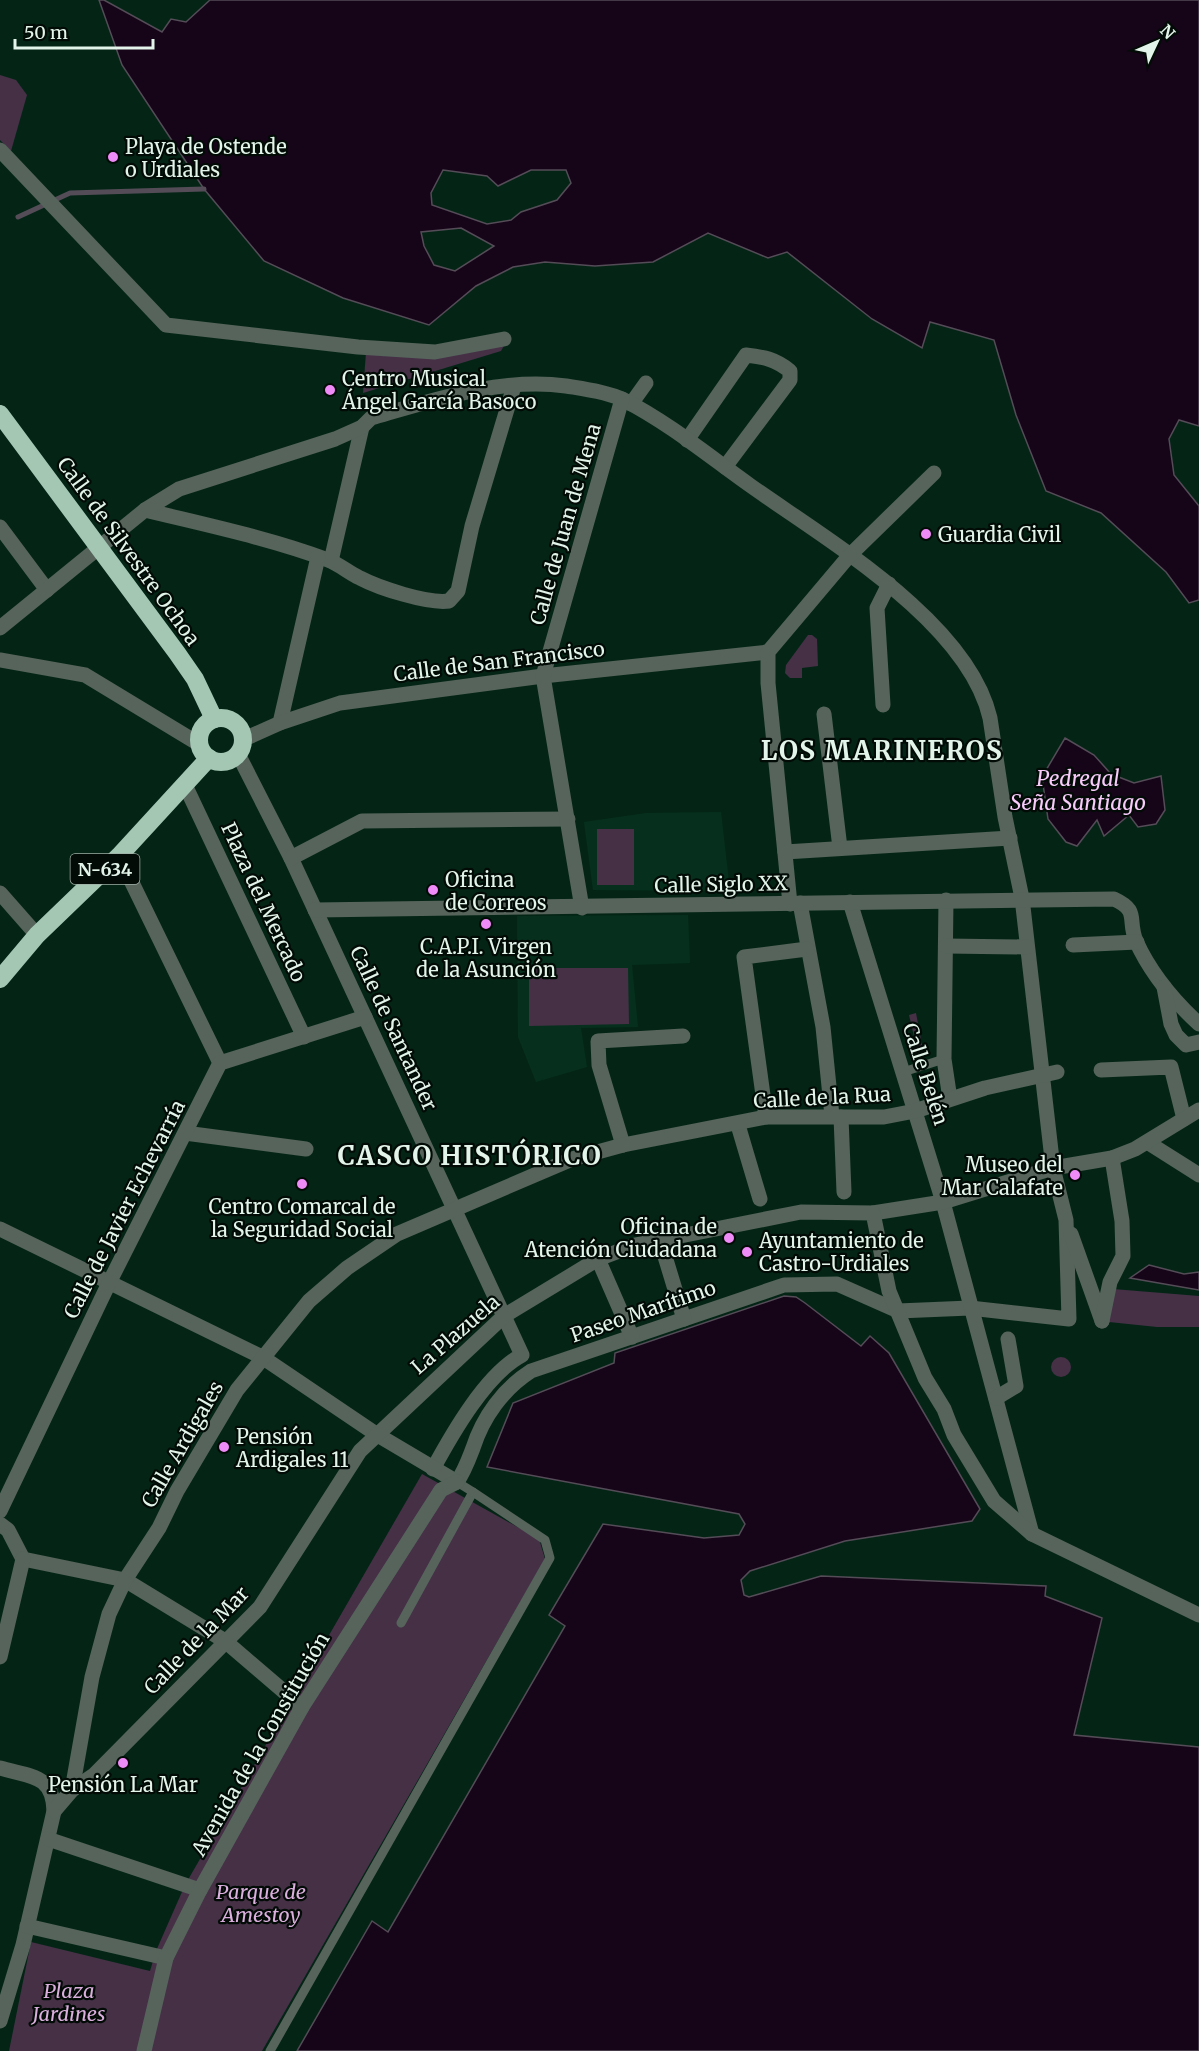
<svg xmlns="http://www.w3.org/2000/svg" width="1199" height="2051" viewBox="0 0 1199 2051" font-family="Merriweather,serif">
<style>
.built{fill:#06301d}
.green{fill:#453046}
.water{fill:#160418;stroke:#544c57;stroke-width:1.5;fill-rule:evenodd}
.lines{fill:none;stroke-linecap:round;stroke-linejoin:round}
.stream{stroke:#544c57;stroke-width:5}
.lane{stroke:#56645c;stroke-width:9}
.street{stroke:#56645c;stroke-width:15}
.highway{stroke:#a3c7b3;stroke-width:18}
.poi-dot{fill:#ef8bf7;stroke:#020b06;stroke-width:2}
.labels{text-anchor:middle;dominant-baseline:central;stroke-width:4.5;stroke-linejoin:round;paint-order:stroke}
.shield{fill:#020b06;stroke:#a0afa6;stroke-width:1.5}
.shield-label{font-size:18px;font-weight:bold;fill:#e3f5ea}
.poi-label{font-size:20px;fill:#e3f5ea;stroke:#020b06;text-anchor:start}
.street-label{font-size:20px;fill:#e3f5ea;stroke:#020b06}
.park-label{font-size:20px;font-style:italic;fill:#dbafde;stroke:#020b06}
.water-label{font-size:21px;font-style:italic;fill:#f8cbfb;stroke:#020b06}
.district-label{font-size:26px;font-weight:bold;letter-spacing:1.5px;fill:#e3f5ea;stroke:#020b06}
</style>
<rect width="100%" height="100%" fill="#042516"/>
<!-- built -->
<g class="built">
<polygon points="721,812 730,891 593,890 584,822 646,813"/>
<polygon points="688,915 690,963 632,965 638,1027 581,1028 587,1067 536,1082 518,1037 517,916"/>
</g>
<!-- green -->
<g class="green">
<polygon points="0,75 16,80 27,95 11,151 0,140"/>
<polygon points="505,344 501,351 363,393 366,352"/>
<polygon points="808,635 812,635 817,639 818,666 802,668 802,678 790,678 785,673 786,665"/>
<rect x="597" y="829" width="37" height="56"/>
<polygon points="529,968 628,968 629,1024 529,1026"/>
<polygon points="916,1013 924,1055 919,1058 909,1015"/>
<polygon points="1113,1289 1199,1296 1199,1327 1157,1327 1109,1322"/>
<circle cx="1061" cy="1367" r="10"/>
<polygon points="422,1474 539,1539 545,1559 262,2051 9,2051 31,1942 150,1971 156,1951 185,1885"/>
</g>
<!-- water -->
<g class="water">
<path d="M99,0h5l58,32 9,-13 15,3 24,-22h989v426l-20,-6 -10,19 5,36 25,31v94l-10,3 -23,-31 -65,-59 -55,-22 -30,-76 -22,-75 -64,-18 -8,26 -50,-29 -85,-67 -19,6 -60,-25 -55,29 -58,4 -50,-4 -32,5 -37,19 -47,39 -86,-27 -79,-37 -60,-72 -82,-124zM443,170l44,6 11,10 33,-16h35l5,13 -14,17 -36,12 -10,8 -24,4 -55,-19 -1,-12zM461,228l33,18 -39,25 -21,-6 -10,-19 -3,-14z"/>
<polygon points="1065,738 1094,755 1111,774 1134,783 1161,776 1165,810 1156,824 1138,827 1129,815 1104,836 1097,820 1077,846 1066,842 1048,819 1042,777"/>
<polygon points="1149,1265 1184,1274 1199,1272 1199,1290 1130,1278"/>
<polygon points="784,1296 796,1297 805,1303 861,1346 870,1336 889,1353 980,1509 972,1521 845,1541 750,1571 741,1580 744,1595 749,1597 821,1576 1046,1586 1045,1596 1102,1618 1074,1735 1199,1747 1199,2051 297,2051 372,1921 388,1932 565,1626 549,1615 603,1524 704,1538 739,1535 745,1524 739,1514 487,1467 513,1403 614,1363 615,1353"/>
</g>
<g class="lines">
<!-- stream -->
<polyline class="stream" points="18,217 70,193 204,189"/>
<!-- lane -->
<g class="lane">
<polyline points="903,1072 944,1059"/>
<polyline points="401,1623 473,1492 457,1482"/>
<polyline points="270,2051 550,1558 545,1540 473,1492"/>
</g>
<!-- street -->
<g class="street">
<polyline points="0,150 166,325 358,347 435,352 504,339"/>
<polyline points="631,404 646,383"/>
<path d="M687,440l59,-85c18,2 29,4 44,16v9l-65,87"/>
<path d="M145,510c61,15 124,28 183,50 11,4 21,13 32,18 19,10 68,26 89,23l9,-10 14,-65 42,-140"/>
<polyline points="0,527 47,590"/>
<polyline points="331,561 362,427"/>
<path d="M0,628l145,-118 34,-21 156,-50 27,-12 9,-9c62,-18 130,-41 195,-32 18,3 42,6 58,14 45,23 86,57 127,86 76,54 217,136 239,232l15,99 17,81 31,270 13,52 3,99 -99,-11 -72,3 -61,-27 -53,1 -253,86c-28,18 -48,46 -58,77 -5,13 -8,22 -16,34"/>
<polyline points="0,660 85,675 199,744"/>
<polyline points="883,705 877,608 889,584"/>
<polyline points="824,714 840,848"/>
<polyline points="280,723 318,557"/>
<polyline points="242,740 280,723 340,703 543,676 768,652"/>
<path d="M238,754l53,104 231,497c-36,19 -70,79 -89,114"/>
<polyline points="185,785 304,1037"/>
<polyline points="785,852 1010,838"/>
<polyline points="119,856 220,1063"/>
<polyline points="291,858 362,821 568,819"/>
<polyline points="0,893 37,935"/>
<polyline points="946,900 944,1059 950,1099"/>
<polyline points="850,902 943,1202 1032,1534"/>
<polyline points="800,903 823,1027 832,1116"/>
<polyline points="790,904 768,683 768,652 849,556 934,473"/>
<polyline points="582,908 543,676 622,399"/>
<path d="M315,910l799,-11c26,12 13,20 22,42 14,31 38,60 63,83"/>
<polyline points="1073,945 1137,942"/>
<polyline points="946,946 1027,947"/>
<polyline points="1164,987 1171,1024 1176,1035 1186,1045 1199,1042"/>
<polyline points="1101,1070 1171,1067 1184,1119"/>
<polyline points="766,1117 744,957 807,949"/>
<polyline points="841,1117 844,1192"/>
<polyline points="738,1125 760,1199"/>
<polyline points="185,1133 306,1149"/>
<polyline points="1147,1142 1199,1175"/>
<polyline points="623,1145 599,1065 598,1041 683,1036"/>
<polyline points="873,1213 943,1202 1053,1168 1112,1158 1135,1149 1199,1110"/>
<polyline points="0,1229 262,1357 376,1434 457,1482"/>
<polyline points="1071,1234 1102,1321"/>
<polyline points="660,1240 684,1319"/>
<polyline points="598,1259 632,1337"/>
<polyline points="1102,1321 1110,1282 1123,1256 1122,1221 1112,1158"/>
<polyline points="996,1398 1016,1386 1008,1339"/>
<polyline points="0,1511 109,1283 220,1063 365,1017"/>
<polyline points="0,1524 8,1530 23,1559"/>
<polyline points="23,1559 125,1580 225,1641 302,1707"/>
<polyline points="0,1657 23,1559"/>
<path d="M0,1768c30,9 53,6 54,43l-31,134 -23,76"/>
<polyline points="72,1790 92,1677 109,1614 125,1580 159,1528 177,1491 237,1390 309,1301 347,1268 397,1234 572,1159 623,1145 766,1117 884,1117 915,1111 985,1088 1057,1072"/>
<polyline points="54,1811 72,1790 94,1775 260,1607 360,1451 504,1316 598,1259 635,1245 801,1212 873,1213 889,1291 925,1378 944,1409 954,1435 994,1501 1032,1534 1199,1615"/>
<polyline points="48,1839 200,1890"/>
<polyline points="27,1926 166,1958"/>
<polyline points="144,2051 166,1958 200,1890 302,1707 441,1490 457,1482"/>
</g>
<!-- highway -->
<g class="highway">
<polyline points="0,414 177,653 195,679 214,719"/>
<circle cx="221" cy="740" r="22"/>
<polyline points="0,979 37,935 119,856 209,758"/>
</g>
</g>
<!-- markers -->
<g class="poi-dot">
<circle cx="113" cy="157" r="6"/>
<circle cx="330" cy="390" r="6"/>
<circle cx="926" cy="534" r="6"/>
<circle cx="433" cy="890" r="6"/>
<circle cx="486" cy="924" r="6"/>
<circle cx="1075" cy="1175" r="6"/>
<circle cx="302" cy="1184" r="6"/>
<circle cx="729" cy="1238" r="6"/>
<circle cx="747" cy="1252" r="6"/>
<circle cx="224" cy="1447" r="6"/>
<circle cx="123" cy="1763" r="6"/>
</g>
<g class="labels">
<!-- shield labels -->
<rect class="shield" x="70.5" y="854" width="69" height="30" rx="4.5"/>
<g class="shield-label">
<text x="105" y="869">N-634</text>
</g>
<!-- poi labels -->
<g class="poi-label">
<text x="125" y="146">Playa de Ostende<tspan x="125" dy="23">o Urdiales</tspan></text>
<text x="342" y="378">Centro Musical<tspan x="342" dy="23">Ángel García Basoco</tspan></text>
<text x="938" y="534">Guardia Civil</text>
<text x="445" y="879">Oficina<tspan x="445" dy="23">de Correos</tspan></text>
<text x="486" y="946" text-anchor="middle">C.A.P.I. Virgen<tspan x="486" dy="23">de la Asunción</tspan></text>
<text x="1063" y="1164" text-anchor="end">Museo del<tspan x="1063" dy="23">Mar Calafate</tspan></text>
<text x="302" y="1206" text-anchor="middle">Centro Comarcal de<tspan x="302" dy="23">la Seguridad Social</tspan></text>
<text x="717" y="1226" text-anchor="end">Oficina de<tspan x="717" dy="23">Atención Ciudadana</tspan></text>
<text x="759" y="1240">Ayuntamiento de<tspan x="759" dy="23">Castro-Urdiales</tspan></text>
<text x="236" y="1436">Pensión<tspan x="236" dy="23">Ardigales 11</tspan></text>
<text x="123" y="1784" text-anchor="middle">Pensión La Mar</text>
</g>
<!-- street labels -->
<g class="street-label">
<text transform="translate(565 524) rotate(-74)">Calle de Juan de Mena</text>
<text transform="translate(129 551) rotate(54)">Calle de Silvestre Ochoa</text>
<text transform="translate(499 661) rotate(-7)">Calle de San Francisco</text>
<text transform="translate(721 884) rotate(-1)">Calle Siglo XX</text>
<text transform="translate(264 902) rotate(65)">Plaza del Mercado</text>
<text transform="translate(394 1028) rotate(65)">Calle de Santander</text>
<text transform="translate(926 1074) rotate(72)">Calle Belén</text>
<text transform="translate(822 1097) rotate(-3)">Calle de la Rua</text>
<text transform="translate(124 1209) rotate(-63)">Calle de Javier Echevarría</text>
<text transform="translate(643 1311) rotate(-19)">Paseo Marítimo</text>
<text transform="translate(455 1334) rotate(-41)">La Plazuela</text>
<text transform="translate(182 1444) rotate(-60)">Calle Ardigales</text>
<text transform="translate(196 1640) rotate(-46)">Calle de la Mar</text>
<text transform="translate(260 1744) rotate(-60)">Avenida de la Constitución</text>
</g>
<!-- park labels -->
<g class="park-label">
<text x="261" y="1891">Parque de<tspan x="261" dy="23">Amestoy</tspan></text>
<text x="69" y="1990">Plaza<tspan x="69" dy="23">Jardines</tspan></text>
</g>
<!-- water labels -->
<g class="water-label">
<text x="1078" y="778">Pedregal<tspan x="1078" dy="24">Seña Santiago</tspan></text>
</g>
<!-- district labels -->
<g class="district-label">
<text x="882" y="750">LOS MARINEROS</text>
<text x="470" y="1155">CASCO HISTÓRICO</text>
</g>
</g>
<!-- north arrow -->
<g transform="translate(1157 42) rotate(46)" stroke="#020b06" stroke-width="4.5" paint-order="stroke">
<path d="M0-4.5L10 22L0 15L-10 22Z" fill="#e3f5ea"/>
<text y="-9" font-size="16" font-weight="bold" text-anchor="middle" fill="#e3f5ea">N</text>
</g>
<!-- scale -->
<path d="M15 39v9h138v-9" fill="none" stroke="#e3f5ea" stroke-width="3"/>
<text x="24" y="39" font-size="18" fill="#e3f5ea" stroke="#020b06" stroke-width="4.5" paint-order="stroke">50 m</text>
</svg>
